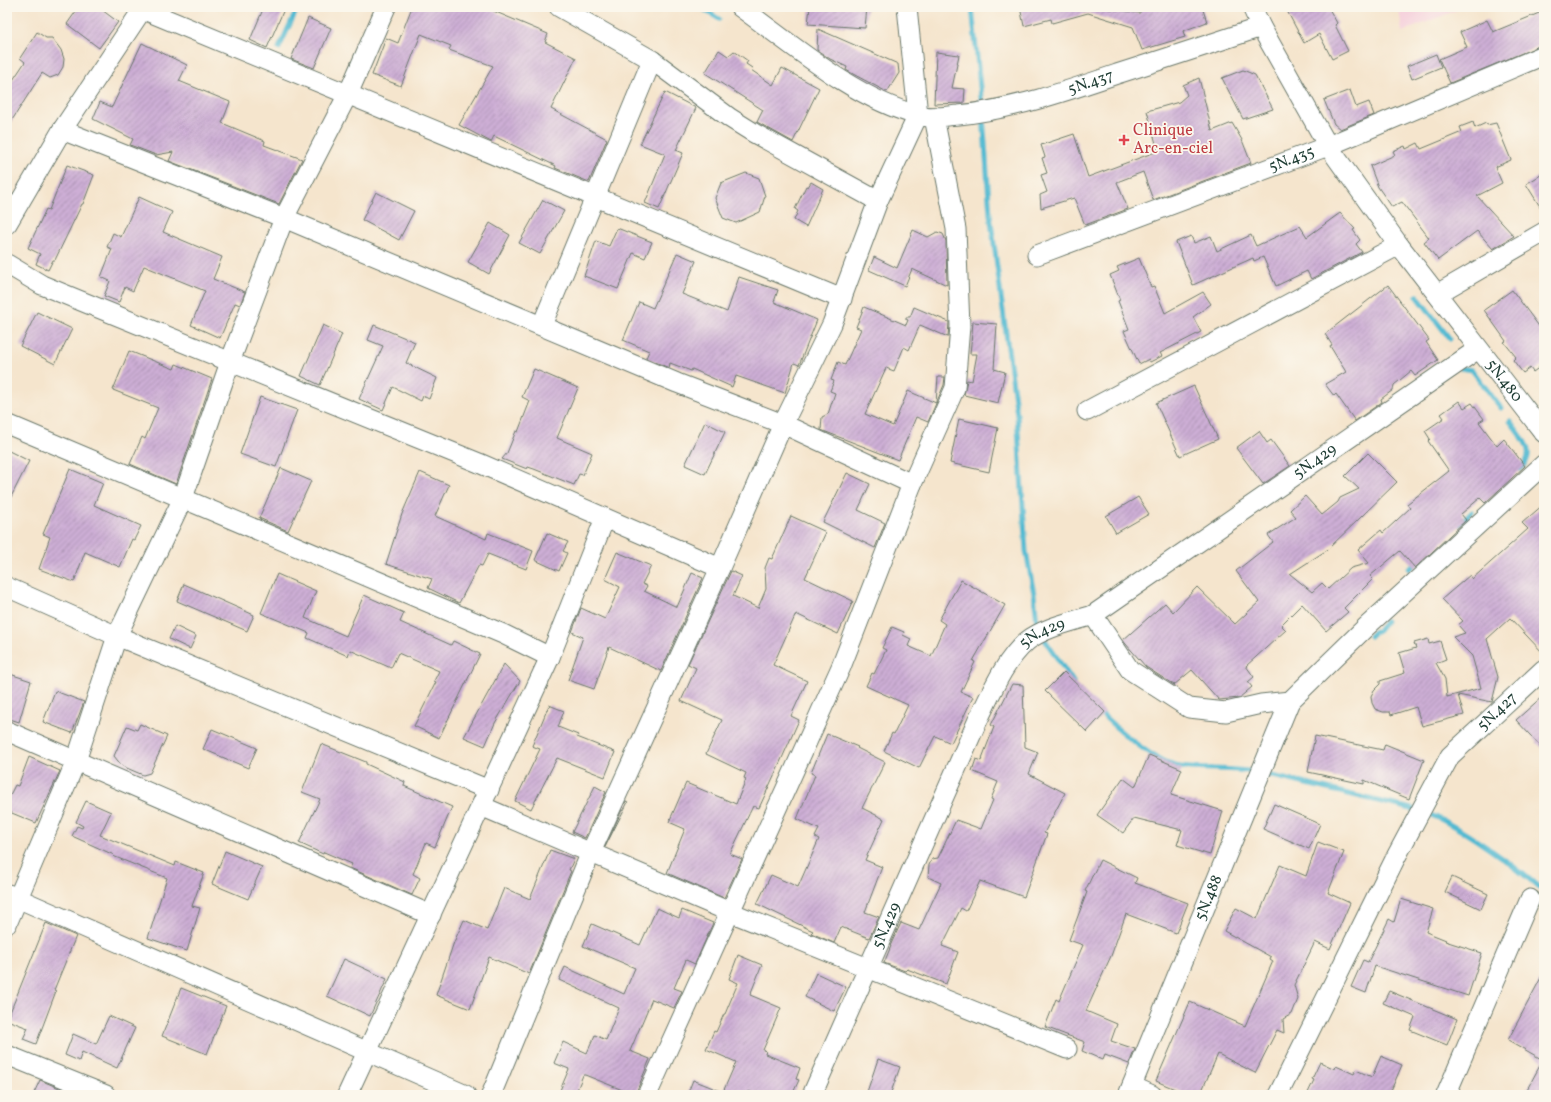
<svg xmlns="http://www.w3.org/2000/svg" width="1551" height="1102" viewBox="0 0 1551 1102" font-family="Vollkorn,serif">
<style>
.built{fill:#f5cfdb}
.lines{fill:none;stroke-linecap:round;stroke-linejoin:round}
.stream{stroke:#53bad1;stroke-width:5}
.building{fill:url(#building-hatch)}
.minor-casing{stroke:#6a786a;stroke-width:21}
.minor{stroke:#fff;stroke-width:19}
.health-dot{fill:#e0444e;stroke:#fbf7ec;stroke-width:1.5}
.labels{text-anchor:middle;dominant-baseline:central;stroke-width:3.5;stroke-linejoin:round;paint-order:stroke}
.street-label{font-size:16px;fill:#1f3d34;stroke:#fbf7ec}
.health-label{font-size:16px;fill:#be3a42;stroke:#fbf7ec;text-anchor:start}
</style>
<defs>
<pattern id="building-hatch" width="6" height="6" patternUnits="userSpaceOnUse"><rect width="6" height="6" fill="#cdaed5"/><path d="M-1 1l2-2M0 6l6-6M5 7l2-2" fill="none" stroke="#a68fae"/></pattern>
</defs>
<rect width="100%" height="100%" fill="#fbf7ec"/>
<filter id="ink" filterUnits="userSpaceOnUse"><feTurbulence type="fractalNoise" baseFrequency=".025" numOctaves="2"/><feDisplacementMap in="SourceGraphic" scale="8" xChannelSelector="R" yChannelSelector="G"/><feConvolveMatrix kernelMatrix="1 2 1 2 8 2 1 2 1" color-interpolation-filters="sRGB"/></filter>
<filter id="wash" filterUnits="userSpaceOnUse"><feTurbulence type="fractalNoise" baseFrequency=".012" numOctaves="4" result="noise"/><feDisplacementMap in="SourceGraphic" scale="16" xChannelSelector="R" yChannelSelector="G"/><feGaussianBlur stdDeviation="0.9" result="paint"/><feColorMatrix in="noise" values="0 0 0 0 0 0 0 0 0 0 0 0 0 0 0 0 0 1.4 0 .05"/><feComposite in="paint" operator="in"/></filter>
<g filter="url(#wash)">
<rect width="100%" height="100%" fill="#f5e5cd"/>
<!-- built -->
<polygon class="built" points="1399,7 1464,7 1402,32"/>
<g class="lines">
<!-- stream -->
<g class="stream">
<polyline points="700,7 719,19"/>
<polyline points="972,7 982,107"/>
<polyline points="279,48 298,7"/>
<polyline points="983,115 990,214 1017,415 1026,551 1034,594 1037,623 1045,640 1073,682"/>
<polyline points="1417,296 1450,339"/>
<polyline points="1461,368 1472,370 1501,408"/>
<path d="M1510,421c11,15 29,32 10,48"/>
<polyline points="1460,524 1472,512"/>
<polyline points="1409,569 1417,563"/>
<polyline points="1370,636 1375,631 1377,632 1386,621"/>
<path d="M1098,710c16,17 59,54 82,57 26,3 51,1 77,5"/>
<polyline points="1264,774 1416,810"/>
<path d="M1424,812c35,13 92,54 120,80"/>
</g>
</g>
<g id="blocks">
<!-- building -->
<g class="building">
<polygon points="79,7 98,7 118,22 99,48 67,24"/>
<polygon points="264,7 285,7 267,48 250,40"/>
<polygon points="412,7 484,7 548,34 545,42 576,58 551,109 607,139 589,182 555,168 556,166 494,136 491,142 459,125 493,66 449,50 451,46 421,34 401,86 372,75 386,38 398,43"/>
<polygon points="810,7 867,7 865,28 808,24"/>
<polygon points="1020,7 1095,7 1140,13 1139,7 1202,7 1207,22 1183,31 1185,37 1142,50 1133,27 1088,13 1052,23 1051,19 1024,26"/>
<polygon points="1285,7 1328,7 1337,23 1335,25 1348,51 1332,59 1319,34 1304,43"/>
<polygon points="1544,11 1544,44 1450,83 1439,59 1467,47 1460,32 1487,20 1493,32"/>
<polygon points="308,18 331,28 314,68 291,59"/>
<polygon points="818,29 898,64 899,73 887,92 853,74 846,70 847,67 830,59 817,50"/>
<polygon points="37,32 46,38 52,38 61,50 64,59 63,67 58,75 50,78 42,73 7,128 7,89 25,62 20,58"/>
<polygon points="142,43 187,65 179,81 230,102 222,123 265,141 264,145 302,159 279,204 169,161 173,152 156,155 130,145 133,139 93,119 100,102 112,107"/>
<polygon points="719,50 728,56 734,51 748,61 746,64 752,68 751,70 773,85 782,68 819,88 793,142 757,122 763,110 705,73"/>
<polygon points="936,52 959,55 952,88 965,89 964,103 934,104"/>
<polygon points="1436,54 1441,67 1412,79 1407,66"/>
<polygon points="1243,70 1255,75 1273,109 1243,119 1222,78"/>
<polygon points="1199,78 1212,131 1232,123 1242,140 1251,163 1153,200 1143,172 1117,182 1128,209 1085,225 1074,198 1041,208 1040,195 1047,192 1041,175 1047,173 1042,158 1045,157 1041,145 1074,134 1088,177 1158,151 1147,111 1179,102 1187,95 1183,85"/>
<polygon points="1350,90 1356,107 1369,102 1374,115 1340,129 1334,124 1324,100"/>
<polygon points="665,92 696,108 676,150 683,153 659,209 645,203 665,154 640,144"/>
<polygon points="1473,122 1475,128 1486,123 1487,125 1496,123 1511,160 1495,167 1502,183 1477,196 1514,236 1493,249 1477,231 1438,260 1424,242 1429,238 1402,202 1392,207 1378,187 1370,166 1395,155 1393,151 1405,146 1406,149 1418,143 1421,149 1462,132 1460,127"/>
<polygon points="67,165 94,175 83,204 82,204 55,260 53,260 48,270 36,264 40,254 28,248 46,209 49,210"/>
<polygon points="746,173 759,178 765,196 760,212 736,223 723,218 715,198 721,183"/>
<polygon points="1544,173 1544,213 1526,184"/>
<polygon points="811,182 823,189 806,227 794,220 798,211 795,209 806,186 808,187"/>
<polygon points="376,192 414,211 399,240 362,220"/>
<polygon points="139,197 172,212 163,232 222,257 213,279 245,292 240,305 235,303 220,338 191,325 205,291 144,266 133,291 125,287 119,302 104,296 110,281 101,277 112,249 107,247 113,233 121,237"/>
<polygon points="543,200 564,211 540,254 519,243"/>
<polygon points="1340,213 1355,229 1353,230 1360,240 1356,244 1362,252 1311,279 1307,271 1276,286 1263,257 1254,261 1253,258 1193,285 1176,242 1191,236 1194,243 1211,236 1217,251 1251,235 1256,246 1300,226 1307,237"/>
<polygon points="490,223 510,235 489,274 468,262"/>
<polygon points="617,228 652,242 645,258 633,253 618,289 584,276 596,241 609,246"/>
<polygon points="913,230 928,237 937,232 943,234 946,241 947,285 912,269 905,286 869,270 874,257 897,268"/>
<polygon points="677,253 696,261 682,294 727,312 739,277 778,290 774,302 817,320 799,365 794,363 785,393 736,376 732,387 692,369 691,371 670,363 669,368 646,358 649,351 623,340 639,302 653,308"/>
<polygon points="1139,258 1151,287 1154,286 1165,313 1203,292 1211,304 1193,317 1201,332 1160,353 1162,356 1150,362 1149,359 1139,364 1124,331 1129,329 1118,301 1120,300 1110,275 1119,271 1117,267"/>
<polygon points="1388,285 1429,340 1426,342 1438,360 1415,376 1411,371 1394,385 1393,390 1381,399 1382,402 1355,421 1336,394 1334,396 1325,384 1346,372 1330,346 1332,345 1325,334"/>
<polygon points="1512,290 1544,333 1544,364 1533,372 1530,368 1523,373 1513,360 1516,357 1504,342 1506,341 1484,310"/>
<polygon points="864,307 906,325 908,320 906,319 906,317 910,317 914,307 949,322 948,337 920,325 909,350 904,347 894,371 886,368 865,414 893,426 908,391 936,403 938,377 945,377 944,385 928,422 916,417 898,460 821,430 822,417 828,414 835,393 830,391 834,381 831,380 838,362 845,365 861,329 856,327"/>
<polygon points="37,312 72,329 55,364 20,346"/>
<polygon points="973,322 997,324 994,369 1005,372 998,403 964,395 967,380 972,381 977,354 970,354"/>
<polygon points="323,325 342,334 320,385 301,376"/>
<polygon points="374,325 415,342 406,363 437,378 429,399 423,396 421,401 393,387 383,410 359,399 383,346 368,340"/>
<polygon points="129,351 174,369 176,364 212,379 176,484 130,464 142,437 145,439 158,408 113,390"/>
<polygon points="534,369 578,388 557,438 592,453 583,475 579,474 574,485 534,469 528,467 527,469 502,459 507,453 516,431 518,432 530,401 522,397"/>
<polygon points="1194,386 1218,439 1180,456 1156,403"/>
<polygon points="260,397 297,410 276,467 240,454"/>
<polygon points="1459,401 1464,408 1472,403 1484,419 1479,422 1497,446 1504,439 1525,466 1485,503 1480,498 1461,514 1466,520 1415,568 1400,551 1370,576 1373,579 1344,608 1348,612 1326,631 1302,604 1281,625 1286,630 1246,666 1254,677 1248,682 1252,687 1239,698 1219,700 1192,670 1174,685 1146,667 1125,643 1123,640 1165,603 1173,612 1197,587 1235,624 1259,602 1236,571 1273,542 1268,535 1296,517 1290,510 1305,496 1322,515 1338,502 1340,498 1359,489 1345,476 1368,453 1397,482 1327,550 1290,574 1312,592 1322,583 1328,589 1351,568 1369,563 1358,550 1381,530 1383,533 1410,508 1407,504 1449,471 1428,441 1430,439 1425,431 1444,418 1441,414"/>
<polygon points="959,419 998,428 989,472 950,463"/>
<polygon points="705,422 725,432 705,474 685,465"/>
<polygon points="1259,431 1267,443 1271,440 1290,466 1263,484 1236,448"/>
<polygon points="7,450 29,461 7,505"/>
<polygon points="281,468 311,481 288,531 259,518"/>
<polygon points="70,469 103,483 94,505 141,526 134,540 132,539 120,567 85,552 74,582 39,569 50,537 43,534"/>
<polygon points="420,472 449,485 435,516 486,539 488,533 533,551 526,569 488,554 482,566 479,565 459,603 428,588 432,579 386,564 402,514"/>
<polygon points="847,473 870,484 858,510 885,523 875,548 823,522"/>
<polygon points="1138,497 1149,514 1116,533 1106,516"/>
<polygon points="1544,504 1544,654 1510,618 1487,639 1498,677 1492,702 1458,695 1464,715 1422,726 1416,707 1391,715 1390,712 1383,712 1375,709 1372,703 1371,696 1374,690 1380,684 1380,681 1405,673 1399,653 1416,648 1414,643 1428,639 1429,644 1440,641 1446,659 1436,663 1445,679 1447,697 1481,688 1472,656 1453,637 1465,633 1458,625 1463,621 1442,599 1470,575 1472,579 1528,529 1522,523"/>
<polygon points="791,516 826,532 805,578 853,601 838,634 796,614 773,665 807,681 791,716 799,720 783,756 759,808 753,806 730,854 742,859 724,898 667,873 685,829 669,822 686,783 736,804 746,779 744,778 746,773 706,754 722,720 681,701 696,668 688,664 731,571 742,576 733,596 758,608 766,589 765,568 769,558 772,559"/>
<polygon points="547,533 568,542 563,551 567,553 559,571 535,560"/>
<polygon points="617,552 651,566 642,584 647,586 644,591 677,607 692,573 703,578 661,671 609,647 594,689 568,680 583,637 572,632 581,608 605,619 620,587 605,579"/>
<polygon points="277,574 316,591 305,618 346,636 364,595 404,613 400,622 451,645 453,641 480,654 439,738 414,726 436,682 434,681 439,671 398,653 391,668 350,650 348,656 307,638 309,633 261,613"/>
<polygon points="961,580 1005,605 973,661 975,662 961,692 973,697 951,743 935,736 919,768 884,751 892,733 894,734 908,705 866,686 872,673 874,674 886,650 882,648 892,627 904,632 903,635 911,639 908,646 931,656 945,624 939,620"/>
<polygon points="184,584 254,615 247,631 177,601"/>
<polygon points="175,626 196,636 190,649 169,639"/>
<polygon points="504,664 520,681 495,723 485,746 464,737"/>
<polygon points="1064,672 1105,712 1087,732 1045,691"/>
<polygon points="7,673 31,681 19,722 7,718"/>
<polygon points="1012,684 1023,685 1025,747 1038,752 1029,774 1065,793 1044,833 1047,834 1024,897 980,881 966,911 961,908 942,946 958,952 946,984 907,969 905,971 884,963 891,946 890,946 901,923 919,930 941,883 928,877 929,865 932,859 938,858 956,820 981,829 993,800 991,799 998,782 972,771 976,759 981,761 994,727 991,725"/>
<polygon points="55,691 84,702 72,733 43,722"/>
<polygon points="1544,695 1544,750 1516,720"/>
<polygon points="549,705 564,711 558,727 578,735 577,737 615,752 605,777 557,758 531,809 515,801 540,749 532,746"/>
<polygon points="140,724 167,736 150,773 143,775 122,766 114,756 127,726 137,730"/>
<polygon points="212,729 257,748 248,768 203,749"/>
<polygon points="827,734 858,747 857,748 885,762 862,808 884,819 865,860 882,867 865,912 879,917 869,938 841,927 834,943 811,933 813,931 757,904 771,875 798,887 819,839 815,837 819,829 797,819 815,775 811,773"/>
<polygon points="1315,736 1383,750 1385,744 1424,760 1409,799 1364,780 1364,784 1308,772"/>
<polygon points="321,744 366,762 366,764 405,782 404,786 452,807 435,847 426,843 413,874 420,878 412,895 350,868 352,864 324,852 323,854 299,843 320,799 302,792"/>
<polygon points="1149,755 1182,769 1171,795 1223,811 1210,855 1177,845 1182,830 1134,818 1123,833 1097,815 1123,778 1135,787"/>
<polygon points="29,757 60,771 36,823 7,811 7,794 10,795 15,785 18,786"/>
<polygon points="595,786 606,792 585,838 572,832"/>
<polygon points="86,801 111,812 100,835 175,866 176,862 204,873 192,906 200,908 187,951 148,938 167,878 113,856 114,855 72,836 77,826 82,828 83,826 76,822"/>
<polygon points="626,801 628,802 605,847"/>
<polygon points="1274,804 1320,824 1309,849 1263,829"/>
<polygon points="1318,842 1344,852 1328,893 1350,903 1330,949 1315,942 1294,985 1298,999 1292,1014 1283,1019 1284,1033 1277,1030 1255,1073 1218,1054 1200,1095 1181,1095 1182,1092 1156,1081 1190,1002 1245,1026 1273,961 1270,959 1271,957 1224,931 1236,908 1257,919 1280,865 1306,876"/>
<polygon points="550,850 574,859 569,870 571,871 529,974 489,957 470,1009 436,995 454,942 464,920 487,930 504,888 530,899"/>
<polygon points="225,851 262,867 248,899 212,884"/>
<polygon points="1100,860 1137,878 1135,883 1188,903 1176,933 1126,914 1111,956 1086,1011 1117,1024 1111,1041 1135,1049 1129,1064 1105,1055 1103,1060 1082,1051 1085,1042 1045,1027 1056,999 1059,1001 1083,945 1069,940 1087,892 1085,891"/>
<polygon points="1452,877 1488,894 1481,909 1445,892"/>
<polygon points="1401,899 1433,909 1426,932 1446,940 1445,941 1482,953 1468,996 1375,966 1366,993 1351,987 1363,960 1368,962 1389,919 1394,922"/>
<polygon points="657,908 679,918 682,910 713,923 695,964 686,960 674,988 682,991 674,1008 652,999 630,1051 650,1059 635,1095 585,1075 583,1075 575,1095 558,1095 569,1069 554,1063 563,1042 587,1053 595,1035 606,1040 619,1008 559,980 565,967 624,994 635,968 583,946 592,924 640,945"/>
<polygon points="46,923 76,936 54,990 56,991 36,1044 23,1039 28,1028 7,1020"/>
<polygon points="738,955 762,965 750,995 781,1008 763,1050 766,1051 765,1054 800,1068 796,1079 799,1080 792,1095 758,1095 748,1091 746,1095 687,1095 693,1080 723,1092 736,1062 706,1049 714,1031 716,1032 724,1014 725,1014 738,983 729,979"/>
<polygon points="344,959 387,979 370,1016 327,996"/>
<polygon points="1544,972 1544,1095 1524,1095 1543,1060 1508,1040"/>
<polygon points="816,973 846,987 834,1011 805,997"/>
<polygon points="181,988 226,1006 207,1054 162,1036"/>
<polygon points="1389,991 1457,1019 1447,1045 1410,1030 1415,1017 1383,1003"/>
<polygon points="109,1016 135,1028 117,1068 82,1052 79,1061 65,1055 73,1034 96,1044"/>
<polygon points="1381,1056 1402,1065 1389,1095 1307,1095 1314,1080 1312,1079 1320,1062 1335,1069 1336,1066 1354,1074 1356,1070 1372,1077"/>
<polygon points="878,1059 900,1067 890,1095 876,1095 867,1092"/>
<polygon points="40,1080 64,1090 62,1095 33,1095"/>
</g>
</g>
</g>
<g filter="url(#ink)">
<use href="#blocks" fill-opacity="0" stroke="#6a786a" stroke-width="1"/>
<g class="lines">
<!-- minor casing -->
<g class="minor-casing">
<g id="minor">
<polyline points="137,7 842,299"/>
<polyline points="559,7 652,60 730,118 754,133 878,201"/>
<path id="s1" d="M740,7c53,38 113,91 177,108 14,4 28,1 42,0 56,-6 108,-24 161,-42 47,-15 94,-30 141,-46"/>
<path id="s2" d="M1252,7l9,20 67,119 71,99 145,188"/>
<polyline points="62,130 284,218 677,383 783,424 912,484"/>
<polyline points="7,224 62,130 144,7"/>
<path id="s3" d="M1037,255l291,-109 216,-91"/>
<polyline points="7,264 42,285 81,301 479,463 720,568"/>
<polyline points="1437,294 1544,232"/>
<polyline points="542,325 652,60"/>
<polyline points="1087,411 1399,245"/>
<polyline points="7,424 503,634 550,657"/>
<polyline points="7,587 117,636 489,790"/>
<polyline points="1093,615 1130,670 1189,708 1226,712 1261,704 1290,701 1366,627 1544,464"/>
<polyline points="7,731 431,915"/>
<polyline points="481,806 730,912 1067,1049"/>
<polyline points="8,894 466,1095"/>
<polyline points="7,924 76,761 117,636 183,498 230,362 284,218 348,94 386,7"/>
<polyline points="7,1055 106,1095"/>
<polyline points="1132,1086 1152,1095"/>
<polyline points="347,1095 550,657 605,518"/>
<polyline points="491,1095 591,852 720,568 783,424 832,324 878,201 918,115 907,7"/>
<polyline points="647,1095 841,667 912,484 955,388 960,326 956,229 934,117"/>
<path id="s4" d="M812,1095l165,-373c14,-28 26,-60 50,-81 18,-14 45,-19 66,-26l385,-266"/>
<path id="s5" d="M1128,1095l162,-394"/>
<path id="s6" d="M1278,1095l119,-240 53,-99 94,-87"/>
<polyline points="1446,1095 1530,899"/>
</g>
</g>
<!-- minor -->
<use href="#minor" class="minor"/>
</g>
</g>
<!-- markers -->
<path class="health-dot" d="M1122 134h4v4h4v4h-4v4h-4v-4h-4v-4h4z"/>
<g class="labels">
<!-- street labels -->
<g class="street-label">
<text stroke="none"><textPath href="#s1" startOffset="387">5N.437</textPath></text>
<text stroke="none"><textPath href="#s3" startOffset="272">5N.435</textPath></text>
<text stroke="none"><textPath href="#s2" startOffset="452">5N.480</textPath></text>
<text stroke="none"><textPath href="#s4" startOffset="845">5N.429</textPath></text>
<text stroke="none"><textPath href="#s4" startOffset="521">5N.429</textPath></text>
<text stroke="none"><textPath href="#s6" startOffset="445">5N.427</textPath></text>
<text stroke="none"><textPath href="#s5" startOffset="213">5N.488</textPath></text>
<text stroke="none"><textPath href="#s4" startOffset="185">5N.429</textPath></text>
</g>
<!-- health labels -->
<g class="health-label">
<text x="1133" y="131">Clinique<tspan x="1133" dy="18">Arc-en-ciel</tspan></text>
</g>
</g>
<!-- margin -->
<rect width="1551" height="1102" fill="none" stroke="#fbf7ec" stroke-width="24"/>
</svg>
